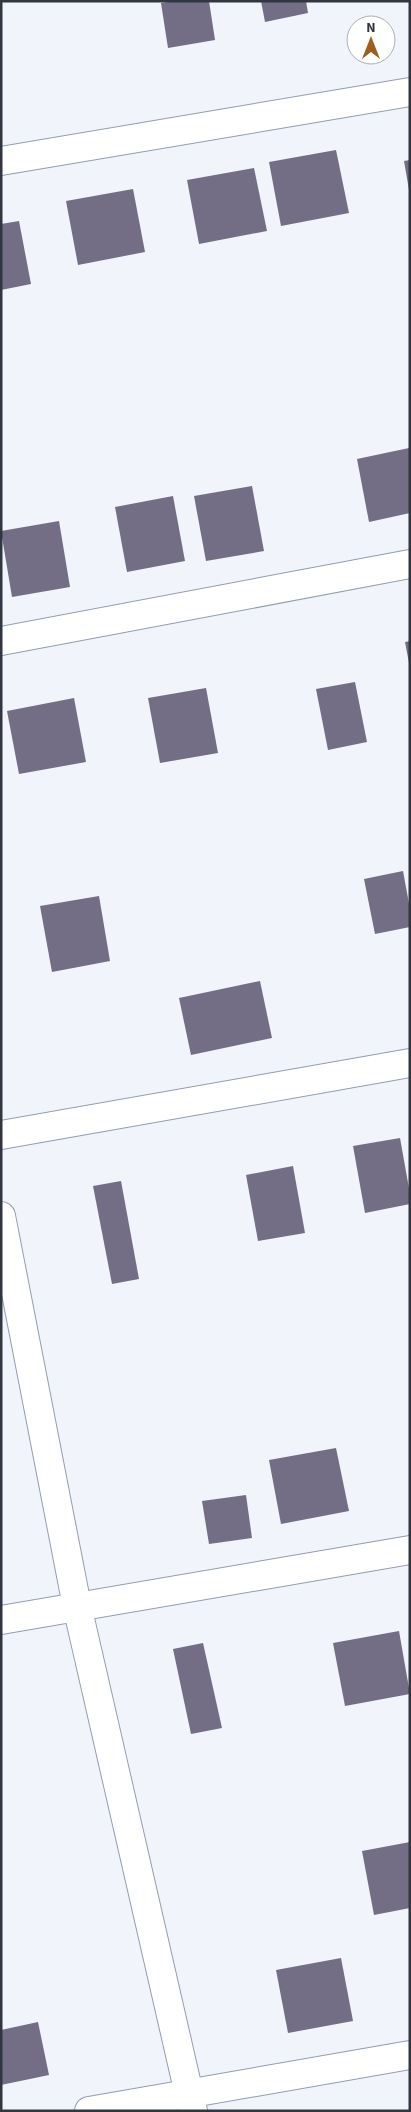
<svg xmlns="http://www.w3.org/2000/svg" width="411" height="2112" viewBox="0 0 411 2112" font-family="'Source Sans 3',sans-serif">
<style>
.building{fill:#746d86}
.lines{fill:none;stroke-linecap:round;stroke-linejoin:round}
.street-casing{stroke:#919cb5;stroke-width:30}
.street{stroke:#fff;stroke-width:28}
</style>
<rect width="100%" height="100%" fill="#f1f4fa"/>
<!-- building -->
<g class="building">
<polygon points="175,1 209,1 215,40 168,48 161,3"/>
<polygon points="261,1 306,1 308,13 265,22"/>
<polygon points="336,150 349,213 281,226 269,162"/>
<polygon points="410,160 410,189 409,190 404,161"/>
<polygon points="254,168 267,231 199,244 187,180"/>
<polygon points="133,189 145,252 78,265 66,201"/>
<polygon points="19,221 31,284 1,290 1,224"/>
<polygon points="409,448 410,513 369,522 357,459"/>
<polygon points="252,486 264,551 206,561 194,496"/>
<polygon points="173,496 185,561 127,572 115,507"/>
<polygon points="59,521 70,587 12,597 1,531"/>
<polygon points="410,641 410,663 409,663 405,642"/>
<polygon points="355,682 367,742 328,750 316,689"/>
<polygon points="206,688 218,753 160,763 148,698"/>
<polygon points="74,698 86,762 19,774 7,711"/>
<polygon points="403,871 410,909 410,927 375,934 364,879"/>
<polygon points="99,896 110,961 52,972 40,906"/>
<polygon points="260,981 272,1038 191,1055 179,998"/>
<polygon points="400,1138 410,1194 410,1204 365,1213 353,1146"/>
<polygon points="293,1166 305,1233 258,1241 246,1175"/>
<polygon points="121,1181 139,1279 112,1284 93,1186"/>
<polygon points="336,1448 349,1511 281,1524 269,1460"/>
<polygon points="246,1495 252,1538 209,1544 202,1501"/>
<polygon points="399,1631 410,1694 345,1706 333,1643"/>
<polygon points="203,1643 222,1728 191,1734 173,1649"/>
<polygon points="410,1842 410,1908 374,1915 362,1851"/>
<polygon points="341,1958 353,2021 288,2033 276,1970"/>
<polygon points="38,2022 49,2075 1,2085 1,2030"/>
</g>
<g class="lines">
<!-- street casing -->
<g class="street-casing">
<g id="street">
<polyline points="1,161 410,92"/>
<polyline points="1,641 410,564"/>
<polyline points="1,1135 410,1063"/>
<polyline points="1,1216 77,1606 193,2111"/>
<polyline points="1,1620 410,1550"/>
<polyline points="89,2111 410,2055"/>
</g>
</g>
<!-- street -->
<use href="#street" class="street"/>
</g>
<!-- border -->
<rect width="411" height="2112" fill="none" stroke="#313641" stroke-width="5"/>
<!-- north arrow -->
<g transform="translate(371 40)"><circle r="24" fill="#ffffff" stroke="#adafb3"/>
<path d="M0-4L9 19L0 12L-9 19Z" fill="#9b5f22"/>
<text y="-8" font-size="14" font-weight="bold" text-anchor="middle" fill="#313641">N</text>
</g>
</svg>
